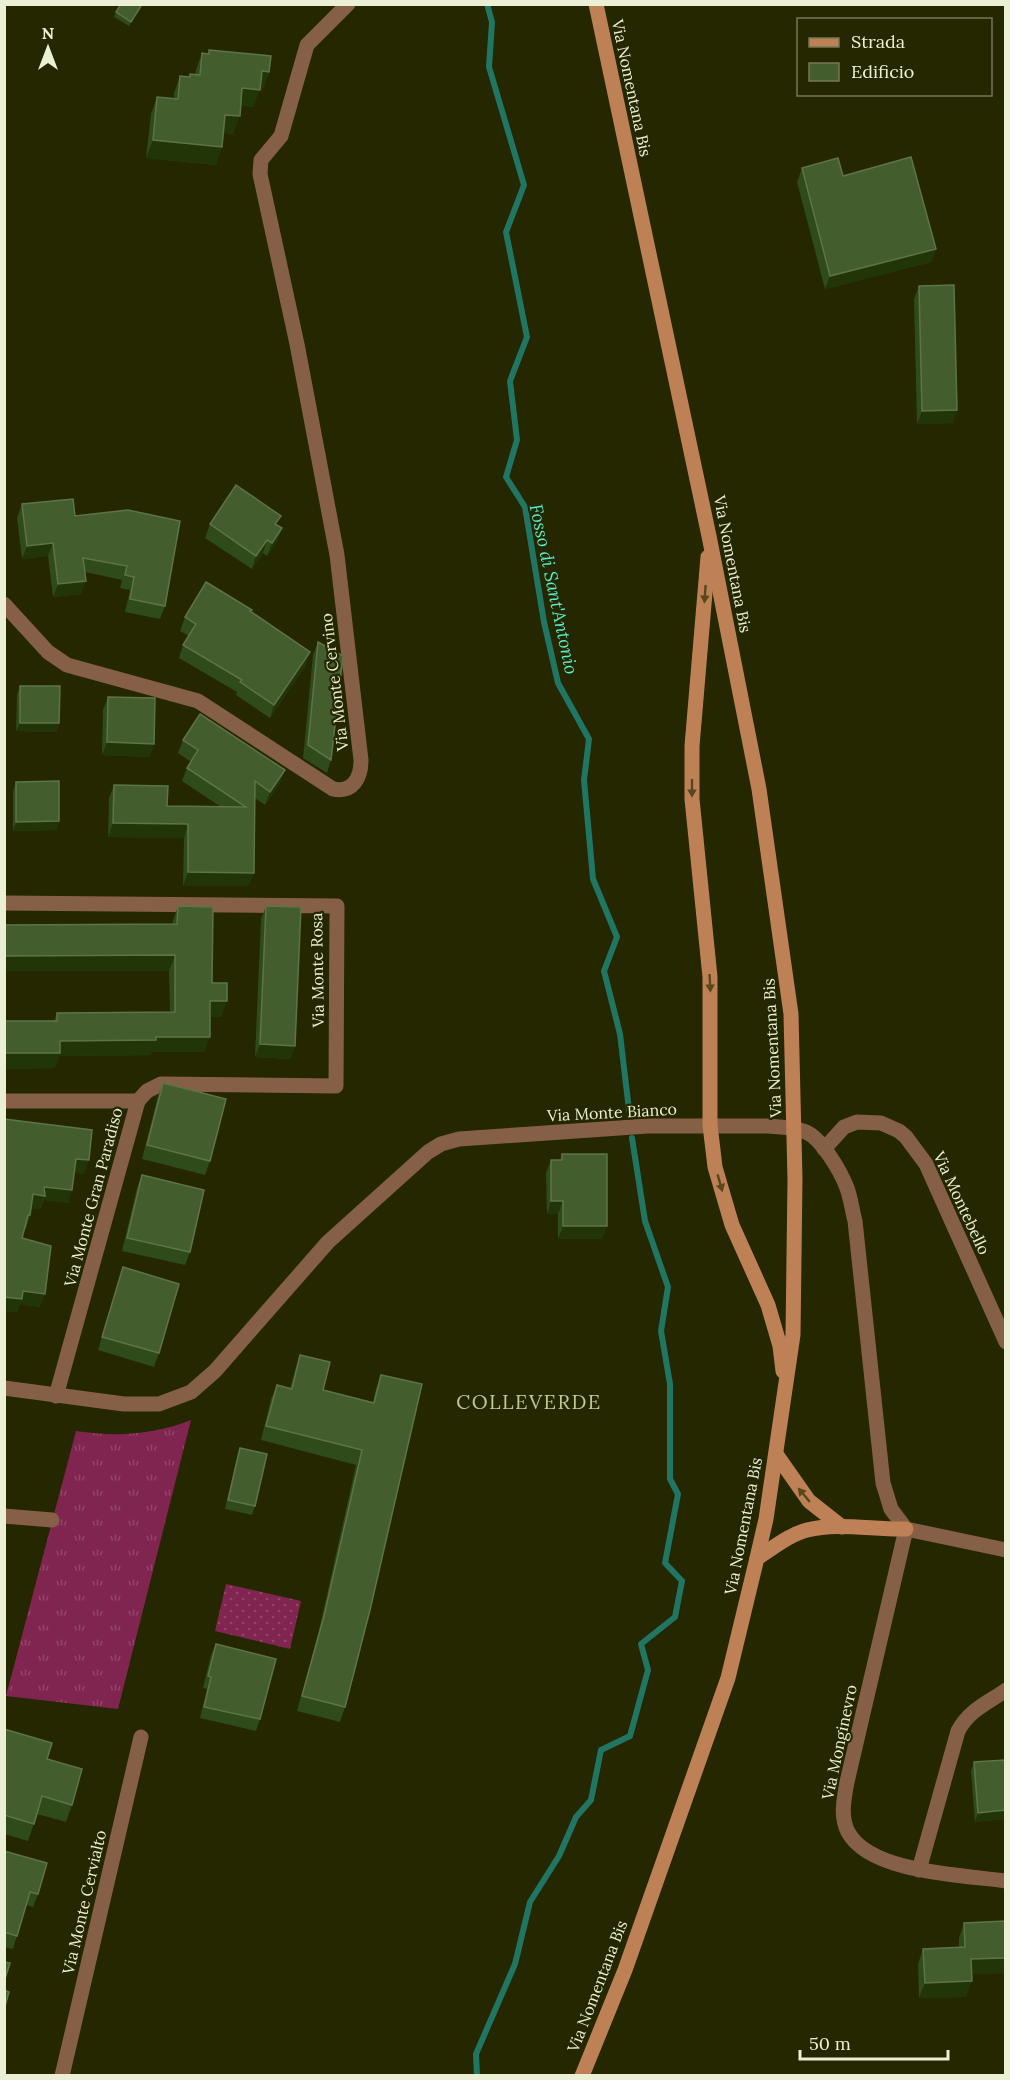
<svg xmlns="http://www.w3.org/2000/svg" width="1010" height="2080" viewBox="0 0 1010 2080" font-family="Lora,serif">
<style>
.grass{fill:url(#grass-tufts)}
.park{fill:url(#park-dots)}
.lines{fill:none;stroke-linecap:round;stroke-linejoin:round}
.stream{stroke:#217563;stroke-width:6}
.street{stroke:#866046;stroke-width:15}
.secondary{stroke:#be8156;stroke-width:15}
.wall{fill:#2f4b19}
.shaded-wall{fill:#223507}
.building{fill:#435d2d;stroke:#5e7447;stroke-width:1.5}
.oneway{fill:#5a461e}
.labels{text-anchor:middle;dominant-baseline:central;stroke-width:4.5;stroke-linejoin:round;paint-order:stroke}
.street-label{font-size:16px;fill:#ebf0d4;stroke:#242700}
.water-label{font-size:18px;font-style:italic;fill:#57eecb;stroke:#242700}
.quarter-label{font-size:20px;letter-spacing:1.5px;fill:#c1c992;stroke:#242700}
</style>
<defs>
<pattern id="grass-tufts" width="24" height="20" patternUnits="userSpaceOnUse" patternTransform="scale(1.5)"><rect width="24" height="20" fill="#802550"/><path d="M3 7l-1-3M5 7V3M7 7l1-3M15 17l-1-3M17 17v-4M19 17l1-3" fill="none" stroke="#924568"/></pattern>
<pattern id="park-dots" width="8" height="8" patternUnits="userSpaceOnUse" patternTransform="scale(1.5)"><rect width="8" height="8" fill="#802550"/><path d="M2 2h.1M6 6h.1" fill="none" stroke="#924568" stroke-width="1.8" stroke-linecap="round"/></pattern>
</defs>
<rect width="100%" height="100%" fill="#242700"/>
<!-- grass -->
<path class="grass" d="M191,1420l-73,289 -112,-13 70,-265c39,6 77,4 115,-11z"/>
<!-- park -->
<polygon class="park" points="226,1584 301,1601 290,1649 215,1631"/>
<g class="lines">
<!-- stream -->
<g class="stream">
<polyline points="487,4 492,22 489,67 524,185 506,232 527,337 510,381 517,440 506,477 525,507 544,622 558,683 589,739 584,780 593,879 617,937 604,971 620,1034 629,1110"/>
<polyline points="477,2076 476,2054 515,1964 530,1902 559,1856 576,1817 591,1800 601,1750 630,1736 648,1670 641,1644 675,1617 682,1581 665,1563 678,1494 670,1479 670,1384 661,1331 668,1287 645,1221 632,1138"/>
</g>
<!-- street -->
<g class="street">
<path d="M4,604l44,48 19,13 131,36 135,88c20,4 28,-11 28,-29l-24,-205 -40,-211 -37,-170 1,-14 20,-24 26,-91 41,-41"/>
<polyline points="4,903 337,906 336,1086 161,1084 147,1091 138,1101"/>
<polyline points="4,1101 138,1101 56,1396"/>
<polyline points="824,1149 844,1127 857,1122 881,1123 899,1131 906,1137 926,1164 1006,1342"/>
<path d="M4,1388l120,16h35l32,-12 24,-21 113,-129 100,-90 13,-8 18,-5 189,-13h120c13,1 26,1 38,6 16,7 35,40 41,56 4,11 5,22 8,33l28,262 8,26 15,20 100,21"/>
<polyline points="4,1516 52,1520"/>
<path d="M906,1529l-59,253c-3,16 -7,35 1,50 22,41 115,43 158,49"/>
<path d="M919,1870l39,-139c11,-21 30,-28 48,-41"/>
<polyline points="62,2076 141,1737"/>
</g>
<!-- secondary -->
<g class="secondary">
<polyline points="708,557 692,746 692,799 710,977 710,1125 715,1167 732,1225 768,1305 780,1346 783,1371"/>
<polyline points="776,1454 809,1501 842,1527"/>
<path d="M757,1558c15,-9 31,-23 50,-28 31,-8 67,0 99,-1"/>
<polyline points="582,2076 625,1970 728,1678 757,1558 766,1519 793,1335 795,1179 791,1014 759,789 709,536 596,4"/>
</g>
</g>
<!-- wall -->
<g class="wall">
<polygon points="141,6 139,11 129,26 114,17 116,12"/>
<polygon points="209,50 269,72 263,89 260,88 253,107 241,105 233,134 223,133 216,165 146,158 151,114 157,97 174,99 174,93 180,76 189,77 190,74 195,75 196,70 202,53 208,54"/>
<polygon points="802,168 843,176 936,249 931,262 825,289 797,182"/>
<polygon points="919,286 957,410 952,423 917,424 914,299"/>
<polygon points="22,504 75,516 128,510 165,606 160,619 125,612 130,590 120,588 122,580 85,572 81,594 53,597 48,556 22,559 17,518"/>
<polygon points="210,524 277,526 282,528 277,542 267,556 263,553 252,569 205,538"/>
<polygon points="251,612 306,665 270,718 236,695 237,692 179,658 183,645 189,636 180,631 185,617"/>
<polygon points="318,642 331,760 327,773 303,758 313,655"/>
<polygon points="20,686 59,723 56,732 16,731 17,695"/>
<polygon points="108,697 154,744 149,757 102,755 103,710"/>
<polygon points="183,740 285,770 280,783 265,805 255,798 249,886 183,886 184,838 108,837 109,798 114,785 167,806 221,807 182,781 187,768 191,762 178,753"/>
<polygon points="16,782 59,821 56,830 13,831 13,791"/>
<polygon points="178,906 212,983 221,1017 210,1017 204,1052 151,1052 150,1055 59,1056 54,1068 4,1069 4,1021 54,1021 57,1013 170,1012 169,971 4,971 4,925 172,924"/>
<polygon points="266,906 295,1046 290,1059 255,1057 261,919"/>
<polygon points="163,1083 210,1161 205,1175 142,1159 158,1096"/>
<polygon points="4,1119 84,1174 74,1172 72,1190 68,1203 44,1200 41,1209 31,1208 30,1215 26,1229 24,1228 22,1238 40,1307 20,1304 17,1313"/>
<polygon points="562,1154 602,1239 558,1239 558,1214 547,1214 546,1173 551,1160 560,1160"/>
<polygon points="142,1175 190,1252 185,1265 122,1251 137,1188"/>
<polygon points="123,1267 159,1353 154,1367 98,1350"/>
<polygon points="300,1355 323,1390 373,1402 376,1389 381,1375 345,1707 340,1722 297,1711 319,1630 356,1465 261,1440 271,1399 277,1385 290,1388 295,1370"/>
<polygon points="240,1448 255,1506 252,1515 225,1509 237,1457"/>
<polygon points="216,1644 260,1719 256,1731 200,1718 207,1689 203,1688 211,1655"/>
<polygon points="4,1729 47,1759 72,1805 66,1822 37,1814 28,1841 4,1834"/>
<polygon points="1005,1760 1005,1819 975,1822 971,1771 974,1762"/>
<polygon points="4,1851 38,1894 33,1907 26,1905 13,1949 4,1947"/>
<polygon points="964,1923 1005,1973 971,1974 966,1997 919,1998 918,1964 923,1949 959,1947 959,1938"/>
</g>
<!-- shaded-wall -->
<g class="shaded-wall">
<polygon points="141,6 139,11 129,26 131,22"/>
<polygon points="262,71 269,72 263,89 255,88"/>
<polygon points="242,88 260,90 253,107 236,105"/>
<polygon points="225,115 240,116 233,134 219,132"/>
<polygon points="153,140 222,147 216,165 146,158"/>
<polygon points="936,249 931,262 825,289 830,276"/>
<polygon points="957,410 952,423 917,424 922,411"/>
<polygon points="282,528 277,542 267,556 272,543"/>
<polygon points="267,540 263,553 252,569 256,556"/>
<polygon points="53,543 48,556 22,559 27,546"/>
<polygon points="86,581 81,594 53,597 58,584"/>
<polygon points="310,652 306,665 270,718 274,705"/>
<polygon points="20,723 59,723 56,732 16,731"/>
<polygon points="107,742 154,744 149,757 102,755"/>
<polygon points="285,770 280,783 265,805 270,792"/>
<polygon points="59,821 56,830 13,831 16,822"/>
<polygon points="113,823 188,824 184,838 108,837"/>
<polygon points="188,872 254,873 249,886 183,886"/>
<polygon points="175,955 169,971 4,971 4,956"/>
<polygon points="210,1001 227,1001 221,1017 204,1017"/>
<polygon points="156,1037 210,1037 204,1052 151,1052 150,1055 59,1056 54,1068 4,1069 4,1053 60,1041"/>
<polygon points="260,1044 295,1046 290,1059 255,1057"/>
<polygon points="76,1159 89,1160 84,1174 71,1172"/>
<polygon points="44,1187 72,1190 68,1203 44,1200 41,1209 28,1208 33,1194"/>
<polygon points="551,1201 563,1201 558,1214 547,1214"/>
<polygon points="563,1226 607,1226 602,1239 558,1239"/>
<polygon points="23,1291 45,1294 40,1307 20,1304 17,1313 4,1311 4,1297"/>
<polygon points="1005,1810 1005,1819 975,1822 978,1813"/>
<polygon points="1005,1958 1005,1973 965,1975 971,1959"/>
<polygon points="972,1981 966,1997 919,1998 925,1983"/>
</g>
<!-- building -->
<g class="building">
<polygon points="121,4 138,4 141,6 131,22 116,12"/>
<polygon points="209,50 271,56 269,72 262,71 260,90 242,88 240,116 225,115 222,147 153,140 157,97 178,99 180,76 190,77 190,74 200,75 202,53 209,54"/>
<polygon points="911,157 936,249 830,276 802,168 838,158 843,176"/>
<polygon points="954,285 957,410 922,411 919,286"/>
<polygon points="236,485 281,516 275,524 282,528 272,543 267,540 256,556 210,524"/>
<polygon points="73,499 75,516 128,510 180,521 165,606 130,599 134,577 125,575 127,566 83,558 86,581 58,584 53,543 27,546 22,504"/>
<polygon points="206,582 252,610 250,611 310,652 274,705 240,682 242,680 183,645 196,624 185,617"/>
<polygon points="318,642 343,656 331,760 308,745"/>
<polygon points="20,686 60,686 59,723 20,723"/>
<polygon points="108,697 155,698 154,744 107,742"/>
<polygon points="200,714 285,770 270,792 255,781 254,873 188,872 188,824 113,823 114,785 168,786 167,806 246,807 187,768 198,750 183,740"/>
<polygon points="59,781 59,821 16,822 16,782"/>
<polygon points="178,906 213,907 212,983 227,983 227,1001 210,1001 210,1037 156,1037 156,1040 60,1041 60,1053 4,1053 4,1021 57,1021 57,1013 175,1012 175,955 4,956 4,925 177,924"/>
<polygon points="266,906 301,907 295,1046 260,1044"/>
<polygon points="163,1083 226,1099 210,1161 147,1145"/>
<polygon points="4,1119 92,1130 89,1160 76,1159 72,1190 44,1187 45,1196 33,1194 30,1215 28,1215 22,1238 51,1246 45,1294 23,1291 22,1299 4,1297"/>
<polygon points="562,1154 607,1154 607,1226 563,1226 563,1201 551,1201 551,1160 562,1160"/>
<polygon points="142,1175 204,1190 190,1252 127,1238"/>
<polygon points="123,1267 179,1284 159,1353 102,1337"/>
<polygon points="300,1355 330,1362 323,1390 374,1403 381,1375 422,1384 370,1610 345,1707 302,1696 324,1616 362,1450 266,1426 277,1385 292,1389"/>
<polygon points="240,1448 267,1454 255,1506 228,1500"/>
<polygon points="216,1644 276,1659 260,1719 204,1707 211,1677 208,1676"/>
<polygon points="4,1729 52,1743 47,1759 82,1769 72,1805 42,1796 34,1824 4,1815"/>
<polygon points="1005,1760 1005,1810 978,1813 974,1762"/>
<polygon points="4,1851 47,1863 38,1894 30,1892 17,1936 4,1932"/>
<polygon points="1005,1921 1005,1958 971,1959 972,1981 925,1983 923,1949 965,1947 964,1923"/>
<polygon points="4,1962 10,1963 4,1982"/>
<polygon points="4,1990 9,1992 4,2010"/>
</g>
<!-- one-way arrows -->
<defs><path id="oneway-solid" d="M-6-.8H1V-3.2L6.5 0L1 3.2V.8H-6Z" transform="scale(1.5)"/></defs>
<g class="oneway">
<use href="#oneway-solid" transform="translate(705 594) rotate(94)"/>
<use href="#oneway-solid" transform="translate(692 788) rotate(90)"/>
<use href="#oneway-solid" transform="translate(710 983) rotate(87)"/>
<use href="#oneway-solid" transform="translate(720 1183) rotate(74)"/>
<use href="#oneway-solid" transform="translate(804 1495) rotate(-130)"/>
</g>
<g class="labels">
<!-- street labels -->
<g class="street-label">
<text transform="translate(632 88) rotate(78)">Via Nomentana Bis</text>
<text transform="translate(733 564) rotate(79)">Via Nomentana Bis</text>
<text transform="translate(334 682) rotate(-97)">Via Monte Cervino</text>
<text transform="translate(317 970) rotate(-91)">Via Monte Rosa</text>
<text transform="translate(772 1048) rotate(-93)">Via Nomentana Bis</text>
<text transform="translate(612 1112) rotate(-3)">Via Monte Bianco</text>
<text transform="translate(93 1197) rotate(-75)">Via Monte Gran Paradiso</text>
<text transform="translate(962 1203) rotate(65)">Via Montebello</text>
<text transform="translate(743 1526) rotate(-79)">Via Nomentana Bis</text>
<text transform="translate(839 1742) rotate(-78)">Via Monginevro</text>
<text transform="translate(84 1902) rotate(-77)">Via Monte Cervialto</text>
<text transform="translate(597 1986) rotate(-69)">Via Nomentana Bis</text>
</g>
<!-- water labels -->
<g class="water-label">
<text transform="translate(554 589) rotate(78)">Fosso di Sant'Antonio</text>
</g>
<!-- quarter labels -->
<g class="quarter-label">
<text x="529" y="1401">COLLEVERDE</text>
</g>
</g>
<!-- border -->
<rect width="1010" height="2080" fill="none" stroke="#ebf0d4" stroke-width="12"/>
<!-- legend -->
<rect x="797" y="18" width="195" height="78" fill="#242700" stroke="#747755" stroke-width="1.5"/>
<rect x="809" y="38" width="30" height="9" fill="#be8156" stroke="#747755" stroke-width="1.5"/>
<text x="851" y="48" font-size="18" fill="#ebf0d4">Strada</text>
<rect x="809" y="63" width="30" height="18" fill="#435d2d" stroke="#747755" stroke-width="1.5"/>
<text x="851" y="78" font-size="18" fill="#ebf0d4">Edificio</text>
<!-- north arrow -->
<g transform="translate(48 48)" stroke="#242700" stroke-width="4.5" paint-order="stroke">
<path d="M0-4.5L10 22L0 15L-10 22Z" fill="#ebf0d4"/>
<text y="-9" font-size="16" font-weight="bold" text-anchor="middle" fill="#ebf0d4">N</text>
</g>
<!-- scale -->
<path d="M800 2050v9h148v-9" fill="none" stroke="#ebf0d4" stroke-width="3"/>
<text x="809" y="2050" font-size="18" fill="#ebf0d4" stroke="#242700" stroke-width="4.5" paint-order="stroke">50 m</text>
</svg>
